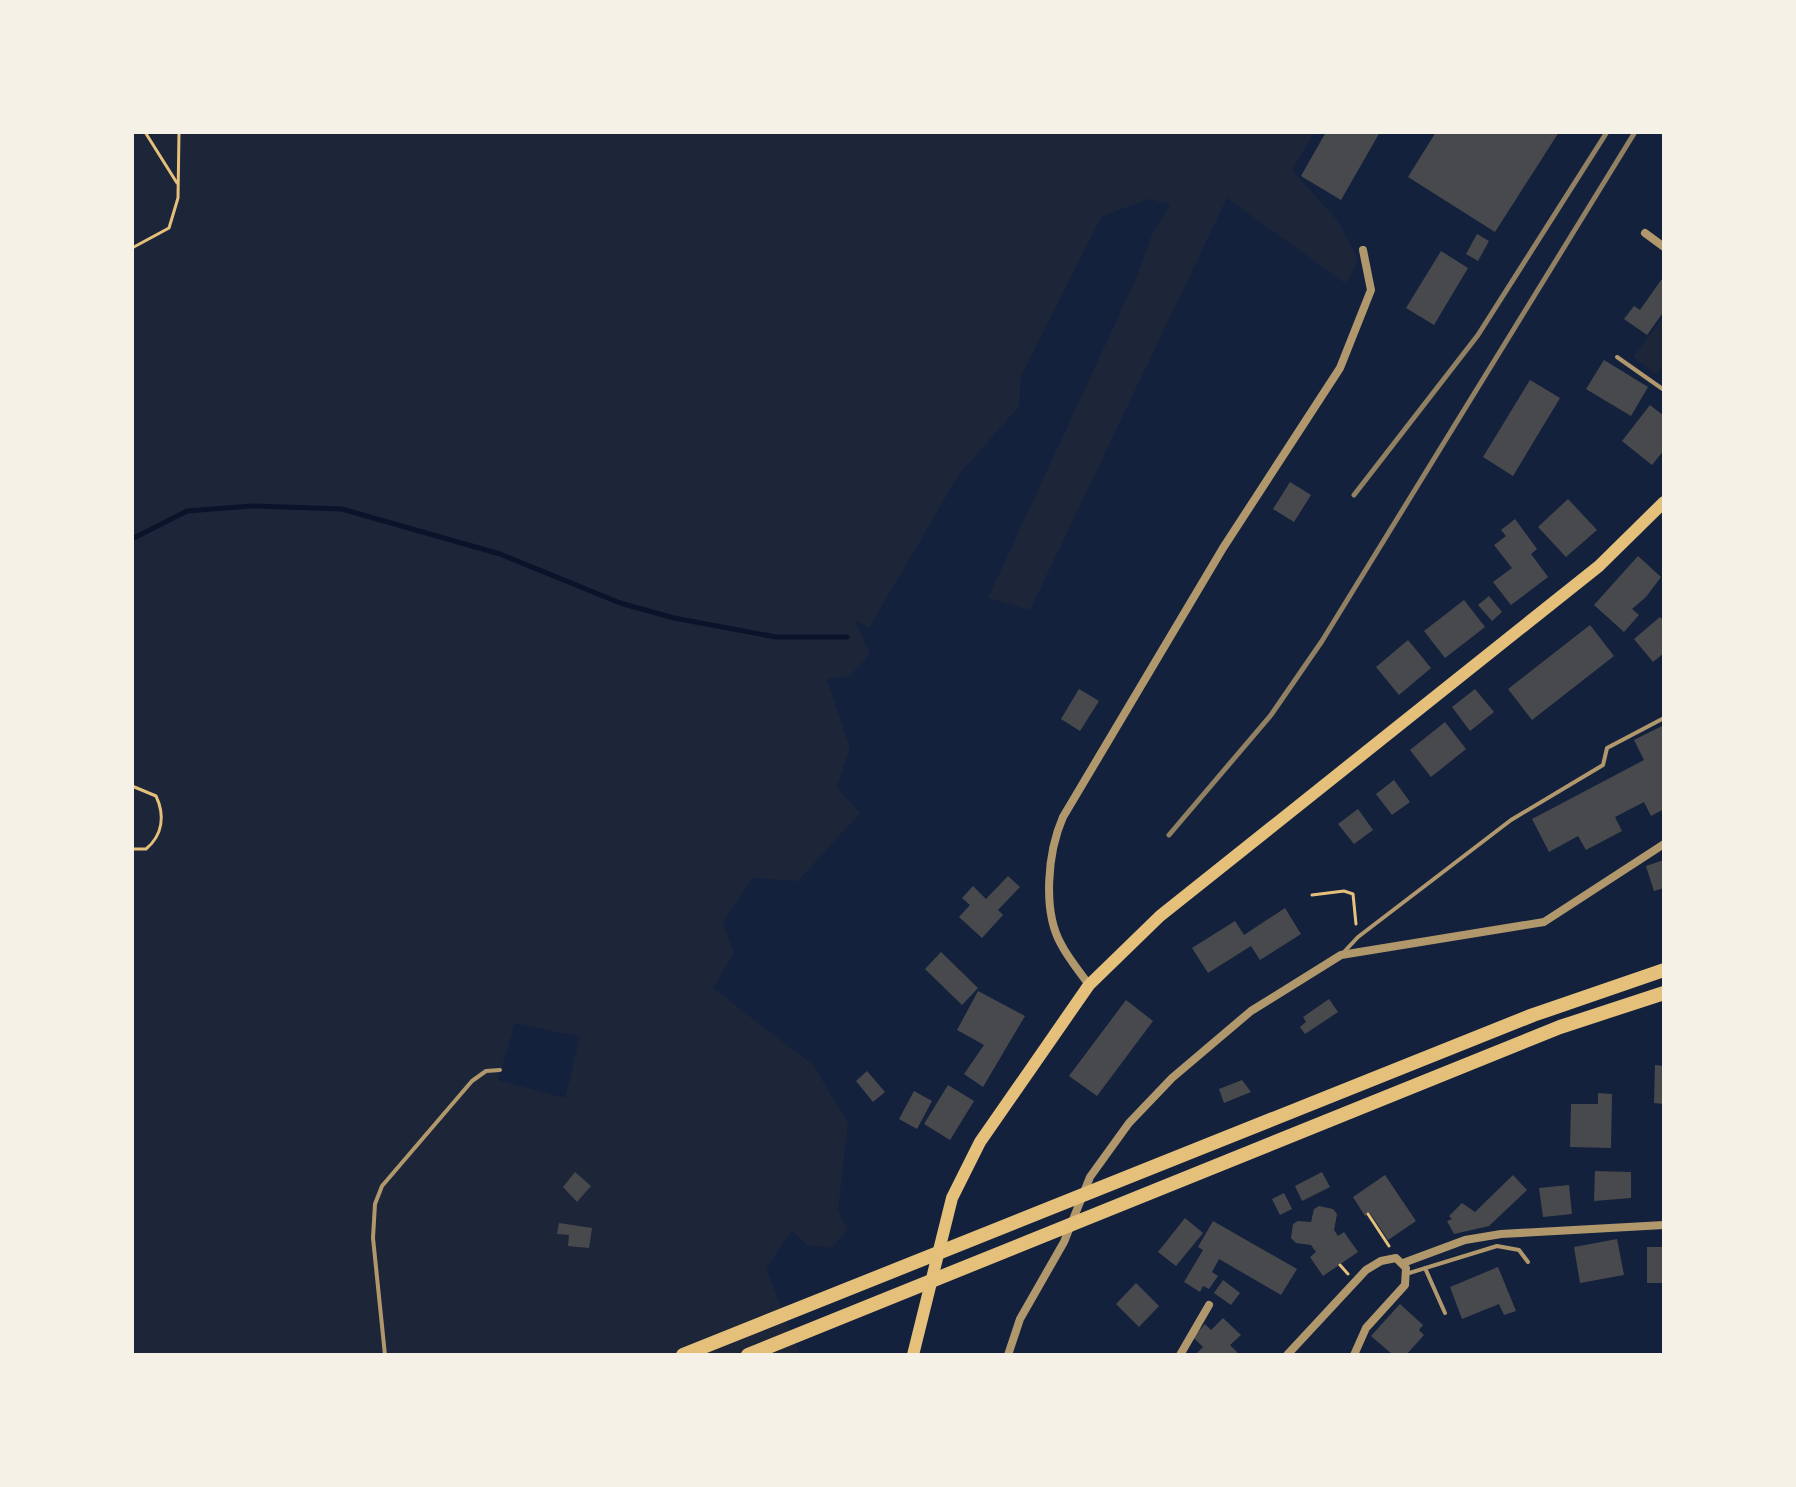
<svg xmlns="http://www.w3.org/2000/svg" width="1796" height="1487" viewBox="0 0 1796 1487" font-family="'Work Sans',sans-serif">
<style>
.green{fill:#1d2539;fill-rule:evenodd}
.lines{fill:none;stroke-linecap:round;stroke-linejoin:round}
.stream{stroke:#0b132b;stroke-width:5}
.building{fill:#48494c}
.path{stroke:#e5c07b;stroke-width:3}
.service{stroke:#b1986c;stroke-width:4}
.minor{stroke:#b1986c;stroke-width:8}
.primary{stroke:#e5c07b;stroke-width:12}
.motorway{stroke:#e5c07b;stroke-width:14}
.rail{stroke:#918062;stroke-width:5}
</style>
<rect width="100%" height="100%" fill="#14213d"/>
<!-- green -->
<g class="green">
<path d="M132,132h1182l-22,38 45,50 21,39 -12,25 -119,-86 -197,412 -42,-12 150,-324 15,-42 18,-28 -23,-5 -47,18 -80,159 -2,30 -61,70 -89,152 -14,-8 15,34 -20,22 -23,3 23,69 -13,39 23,26 -62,68 -45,-3 -30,44 11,31 -21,35 100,77 35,58 -10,88 10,18 -16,19 -25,-3 -15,-14 -26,37 34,87h-668zM515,1023l65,14 -15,61 -67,-18z"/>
<polygon points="1664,317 1664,364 1656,374 1633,357"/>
</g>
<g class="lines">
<!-- stream -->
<polyline class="stream" points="132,539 187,511 252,506 342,509 500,554 620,603 674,618 776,637 847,637"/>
</g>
<!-- building -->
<g class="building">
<polygon points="1326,132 1380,132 1341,200 1301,176"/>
<polygon points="1436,132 1559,132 1495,232 1408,177"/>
<polygon points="1477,234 1489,241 1478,261 1466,254"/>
<polygon points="1441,251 1468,268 1434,325 1406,308"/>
<polygon points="1664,276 1664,311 1647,335 1624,319 1634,306 1640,310"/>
<polygon points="1604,360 1648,387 1631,416 1586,389"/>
<polygon points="1530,380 1560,398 1513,476 1483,457"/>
<polygon points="1650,405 1664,416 1664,450 1652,465 1622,441"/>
<polygon points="1290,482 1311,495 1294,522 1273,509"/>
<polygon points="1568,499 1597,530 1566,557 1538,527"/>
<polygon points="1515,519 1537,549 1531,554 1548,577 1511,605 1493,582 1512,568 1494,545 1506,536 1501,530"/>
<polygon points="1638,556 1661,577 1646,597 1632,609 1639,615 1624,632 1594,605"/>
<polygon points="1489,596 1502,612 1492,621 1478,605"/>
<polygon points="1464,600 1485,627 1445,658 1424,631"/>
<polygon points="1660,617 1664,621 1664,653 1653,662 1634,639"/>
<polygon points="1590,625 1614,656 1532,720 1508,689"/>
<polygon points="1408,640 1431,668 1399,695 1376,667"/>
<polygon points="1079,689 1099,701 1080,731 1061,719"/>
<polygon points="1475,689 1494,712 1470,731 1452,707"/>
<polygon points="1445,722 1466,749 1431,777 1410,750"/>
<polygon points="1664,725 1664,809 1651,816 1644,802 1615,817 1622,831 1586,850 1578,836 1549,852 1532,819 1644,760 1634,740"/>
<polygon points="1394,780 1410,802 1392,815 1376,794"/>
<polygon points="1358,809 1373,830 1354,844 1338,824"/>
<polygon points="1664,860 1664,888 1654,891 1646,866"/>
<polygon points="1008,876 1020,887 998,910 1003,915 982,938 959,917 970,905 962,898 973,886 986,899"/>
<polygon points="1285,908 1301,934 1260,960 1251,946 1208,973 1192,948 1235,921 1244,935"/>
<polygon points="941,952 978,988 962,1005 925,969"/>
<polygon points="978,991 1025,1016 983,1087 964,1074 984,1045 957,1030"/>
<polygon points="1329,999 1338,1012 1305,1034 1300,1027 1306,1022 1303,1017"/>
<polygon points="1126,1000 1153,1021 1097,1096 1069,1076"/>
<polygon points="1655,1065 1664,1066 1664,1104 1654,1103"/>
<polygon points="867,1071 885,1092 873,1102 856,1081"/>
<polygon points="1242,1080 1251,1092 1224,1103 1219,1089"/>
<polygon points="948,1085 974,1101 950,1140 924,1124"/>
<polygon points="914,1091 932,1101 917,1129 899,1119"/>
<polygon points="1598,1093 1612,1094 1611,1148 1570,1147 1571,1104 1598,1104"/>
<polygon points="1595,1171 1631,1172 1631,1198 1594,1201"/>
<polygon points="575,1172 591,1186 577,1202 563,1187"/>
<polygon points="1322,1172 1330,1187 1302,1201 1295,1186"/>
<polygon points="1385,1175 1416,1221 1388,1240 1370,1213 1365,1216 1353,1197"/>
<polygon points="1513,1175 1527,1190 1489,1226 1454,1234 1447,1221 1452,1219 1449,1216 1462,1203 1475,1212"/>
<polygon points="1569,1185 1572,1214 1543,1217 1539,1188"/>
<polygon points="1284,1193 1292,1209 1280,1215 1272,1199"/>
<polygon points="1319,1206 1333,1209 1337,1214 1334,1230 1338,1236 1344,1232 1358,1252 1323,1276 1310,1257 1316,1252 1311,1245 1296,1243 1291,1238 1293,1224 1298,1221 1311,1222 1314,1209"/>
<polygon points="1185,1218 1203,1233 1176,1266 1158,1252"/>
<polygon points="1213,1221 1297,1269 1281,1295 1219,1259 1212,1272 1218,1276 1209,1289 1203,1286 1200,1292 1184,1282 1203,1250 1198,1247"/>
<polygon points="559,1223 592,1228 589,1248 568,1246 569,1235 557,1234"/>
<polygon points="1617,1239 1624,1275 1580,1283 1574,1247"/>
<rect x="1647" y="1247" width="17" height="36"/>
<polygon points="1498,1267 1516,1311 1504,1315 1499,1304 1462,1319 1450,1287"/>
<polygon points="1223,1280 1240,1293 1231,1305 1214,1293"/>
<polygon points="1136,1283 1159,1306 1139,1327 1116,1304"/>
<polygon points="1400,1304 1423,1325 1419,1330 1424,1335 1406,1355 1393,1355 1371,1336"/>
<polygon points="1223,1318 1241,1335 1230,1345 1240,1355 1195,1355 1203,1347 1193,1337 1205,1324 1211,1330"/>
</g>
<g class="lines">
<!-- path -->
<g class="path">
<polyline points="145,132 177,183"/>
<polyline points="132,248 169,228 178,198 179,132"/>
<path d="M132,786l24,10c9,19 7,39 -10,53h-14"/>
<polyline points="1312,895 1344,891 1353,894 1356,924"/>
<polyline points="132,967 132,990"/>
<polyline points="1368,1214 1389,1246"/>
<polyline points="1340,1265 1348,1274"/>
</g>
<!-- service -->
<g class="service">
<polyline points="1617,357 1664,390"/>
<polyline points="1343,953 1358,937 1511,820 1603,765 1607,748 1664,718"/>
<polyline points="1425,1268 1445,1313"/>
<polyline points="1406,1274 1497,1246 1519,1250 1528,1262"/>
<polyline points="385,1355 373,1238 375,1204 382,1186 472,1081 486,1071 500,1070"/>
</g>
<!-- minor -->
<g class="minor">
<polyline points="1645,233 1664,247"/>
<path d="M1089,985c-9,-13 -21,-27 -28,-41 -19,-34 -13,-93 2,-127l160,-269 117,-180 31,-78 -8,-40"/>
<polyline points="1403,1263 1465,1240 1501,1234 1664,1225"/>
<polyline points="1008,1355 1020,1319 1064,1242 1090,1177 1129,1123 1172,1078 1251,1011 1341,955 1544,922 1664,844"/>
<polyline points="1180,1355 1209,1305"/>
<polyline points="1287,1355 1366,1270 1381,1261 1396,1258 1406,1268 1405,1285 1366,1328 1354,1355"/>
</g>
<!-- primary -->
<polyline class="primary" points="913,1355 952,1198 980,1142 1089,985 1160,916 1599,566 1664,502"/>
<!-- motorway -->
<g class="motorway">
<polyline points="683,1355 1533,1015 1664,970"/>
<polyline points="748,1355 1560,1027 1664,993"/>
</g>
<!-- rail -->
<g class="rail">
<polyline points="1354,495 1478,335 1607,132"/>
<polyline points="1169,835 1271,715 1322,641 1635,132"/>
</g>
</g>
<!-- border -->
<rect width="1796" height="1487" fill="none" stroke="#f6f1e7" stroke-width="268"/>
</svg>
